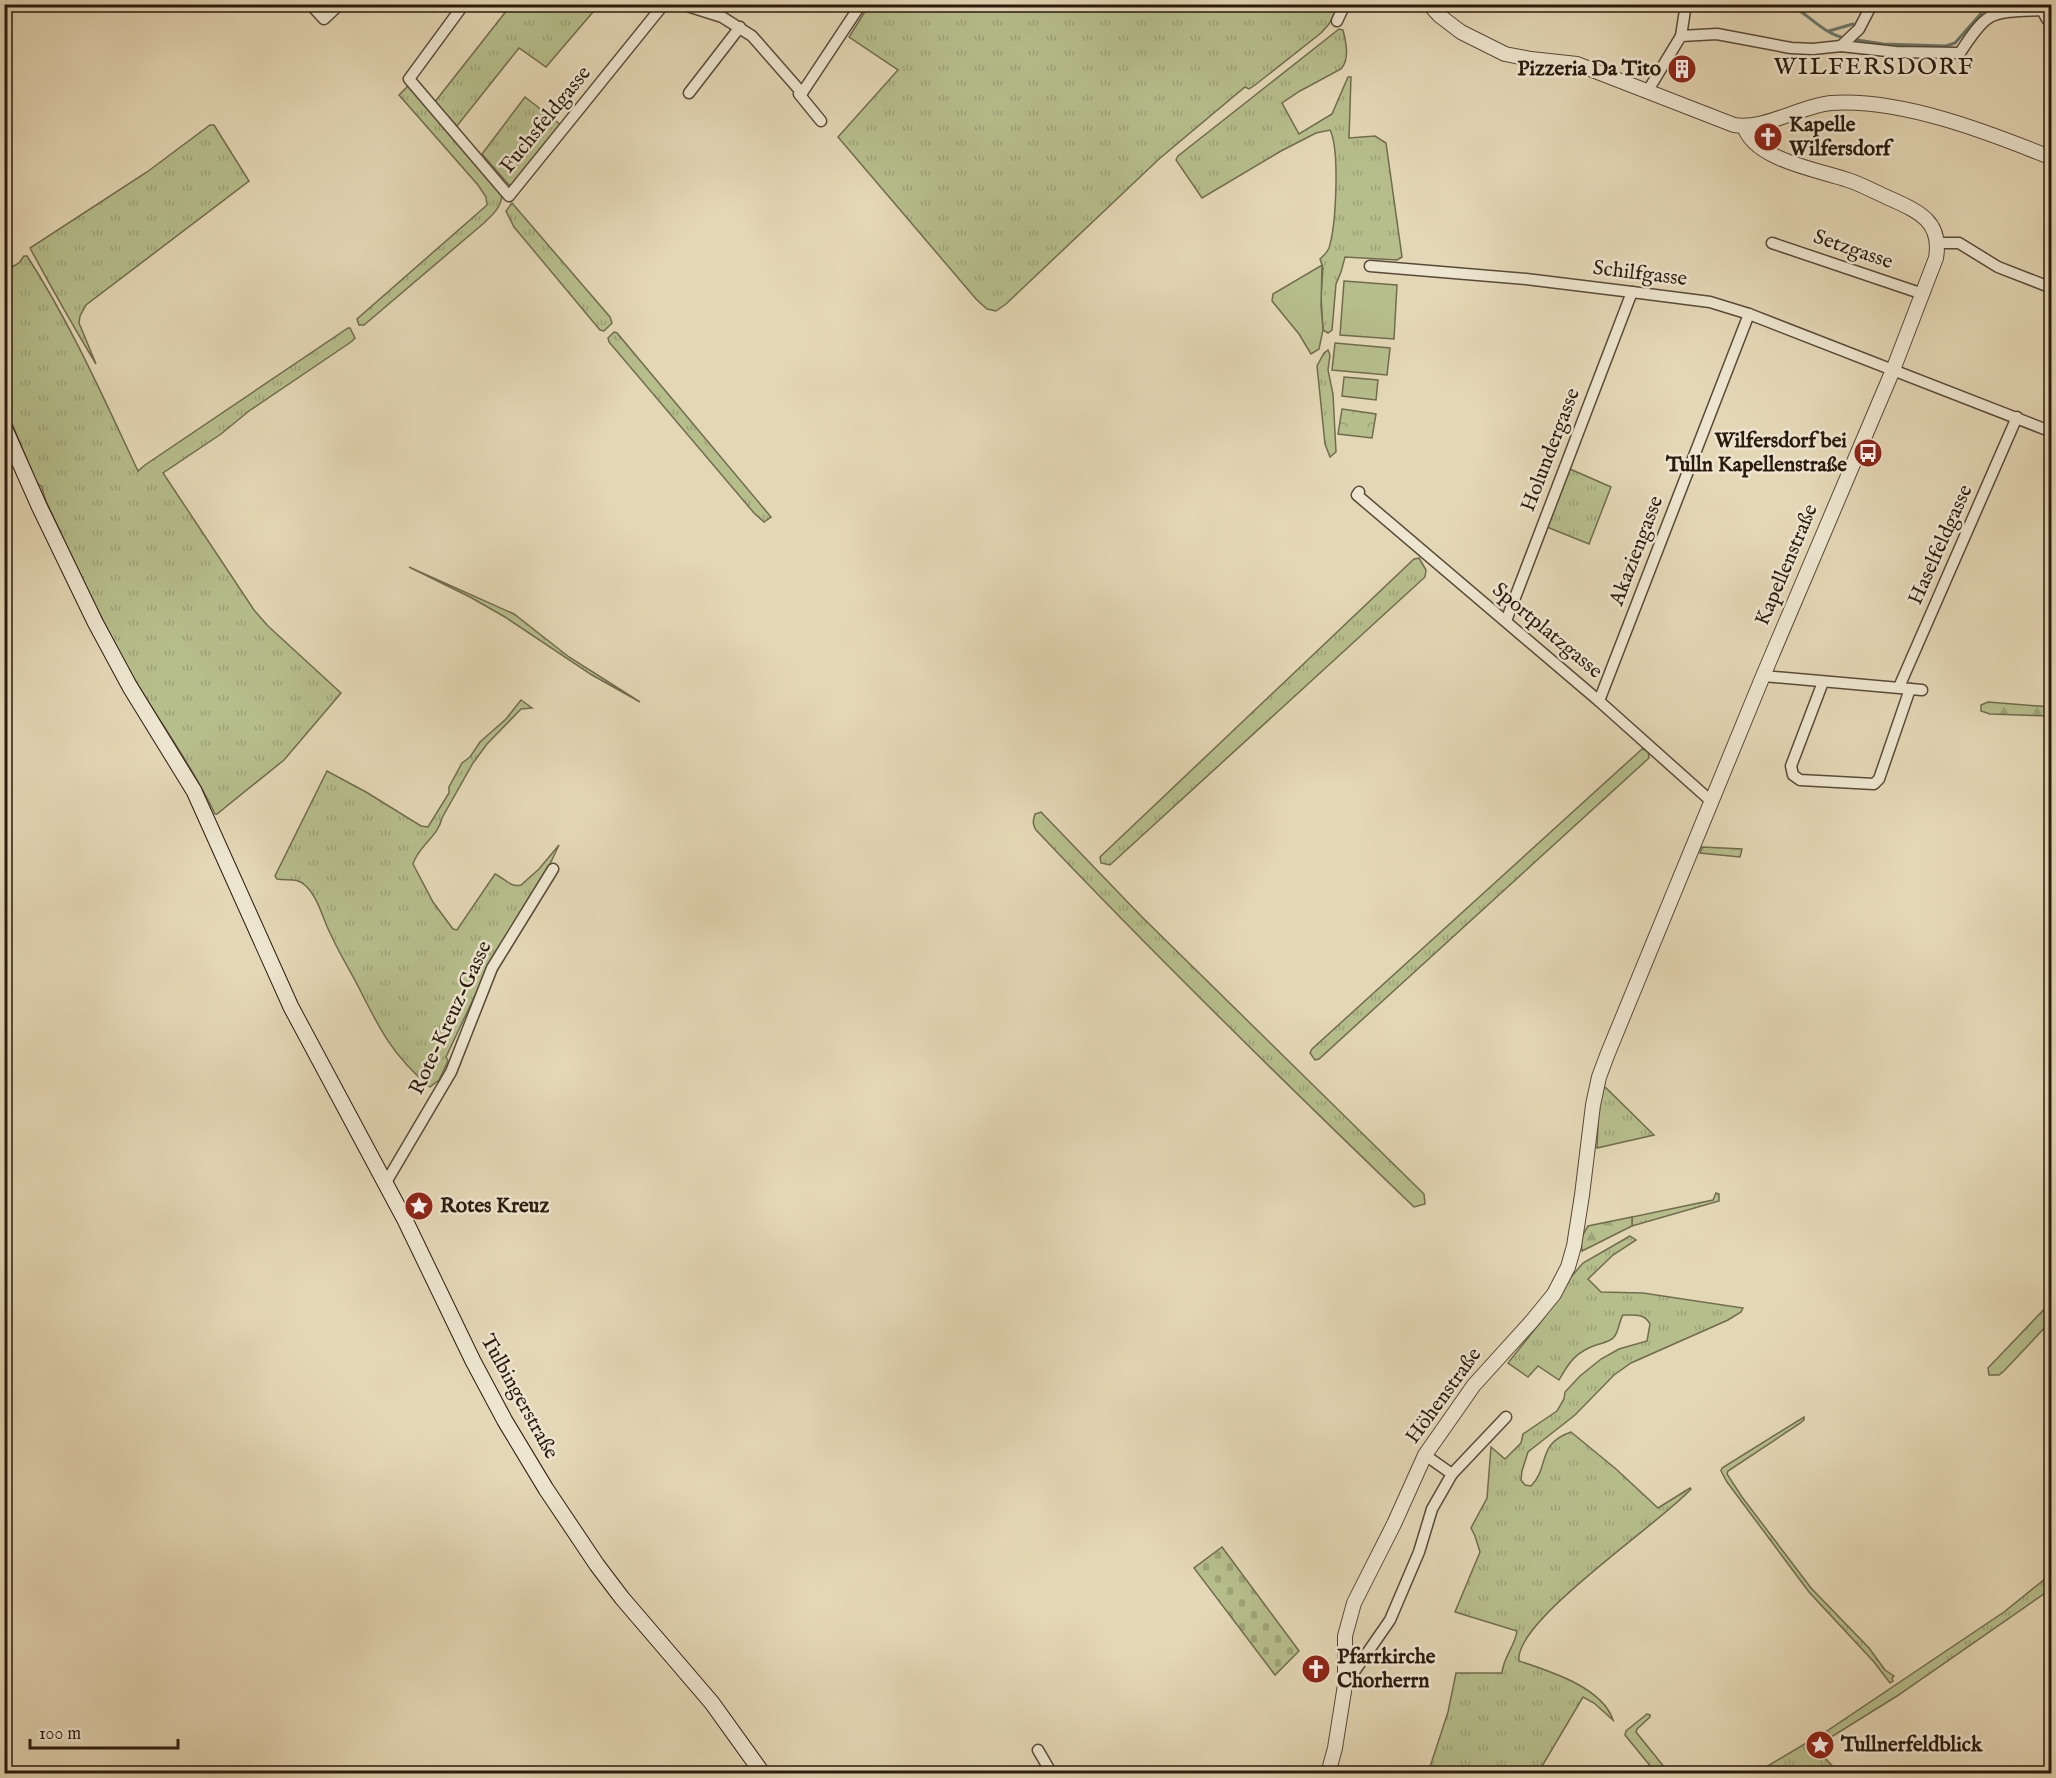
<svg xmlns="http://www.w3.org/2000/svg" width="2056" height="1778" viewBox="0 0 2056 1778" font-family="'IM FELL English',serif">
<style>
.grass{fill:url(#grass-tufts);stroke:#706c4e;stroke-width:1.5}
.forest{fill:url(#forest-firs);stroke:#706c4e;stroke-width:1.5}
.cemetery{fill:url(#cemetery-stones);stroke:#706c4e;stroke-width:1.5}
.park{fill:url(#park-crowns);stroke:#706c4e;stroke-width:1.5}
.pitch{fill:#b6be8c;stroke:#706c4e;stroke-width:1.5}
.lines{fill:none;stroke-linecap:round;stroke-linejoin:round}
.stream{stroke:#6a7a6e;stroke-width:3}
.minor-casing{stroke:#584a38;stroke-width:13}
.tertiary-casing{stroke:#584a38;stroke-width:16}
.secondary-casing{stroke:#2a1b0f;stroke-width:17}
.minor{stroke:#ede5cf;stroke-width:10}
.tertiary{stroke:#ede5cf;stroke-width:14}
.secondary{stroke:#ede5cf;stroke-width:15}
.labels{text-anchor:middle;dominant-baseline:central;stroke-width:5;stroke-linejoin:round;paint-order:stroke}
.poi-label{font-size:21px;font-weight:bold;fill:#2a1b0f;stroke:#ede5cf;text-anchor:start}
.street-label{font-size:21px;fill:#2a1b0f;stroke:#ede5cf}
.quarter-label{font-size:24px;letter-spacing:1.5px;fill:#2a1b0f;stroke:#ede5cf}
</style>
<defs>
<pattern id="grass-tufts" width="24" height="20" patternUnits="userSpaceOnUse" patternTransform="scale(1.5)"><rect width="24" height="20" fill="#b6be8c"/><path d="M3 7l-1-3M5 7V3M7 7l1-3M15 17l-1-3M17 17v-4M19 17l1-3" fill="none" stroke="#9da378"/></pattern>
<pattern id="forest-firs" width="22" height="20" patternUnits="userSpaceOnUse" patternTransform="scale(1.5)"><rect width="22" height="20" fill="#b6be8c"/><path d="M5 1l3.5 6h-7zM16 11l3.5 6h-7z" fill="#9da378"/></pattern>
<pattern id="cemetery-stones" width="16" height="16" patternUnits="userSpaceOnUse" patternTransform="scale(1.5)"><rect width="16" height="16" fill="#b6be8c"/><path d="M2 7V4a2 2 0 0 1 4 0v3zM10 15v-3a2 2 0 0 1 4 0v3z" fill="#9da378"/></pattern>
<pattern id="park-crowns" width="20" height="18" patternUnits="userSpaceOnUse" patternTransform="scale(1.5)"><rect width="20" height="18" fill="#b6be8c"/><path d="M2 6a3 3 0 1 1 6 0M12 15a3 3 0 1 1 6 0" fill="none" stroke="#9da378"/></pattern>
</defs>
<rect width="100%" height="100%" fill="#e4d7b5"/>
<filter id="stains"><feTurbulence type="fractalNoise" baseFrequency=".00333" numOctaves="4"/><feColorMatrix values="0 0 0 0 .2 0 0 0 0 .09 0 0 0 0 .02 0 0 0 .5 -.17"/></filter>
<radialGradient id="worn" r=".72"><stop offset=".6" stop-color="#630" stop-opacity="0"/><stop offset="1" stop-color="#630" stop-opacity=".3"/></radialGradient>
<!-- grass -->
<g class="grass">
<polygon points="511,5 599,5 546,67 519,48 457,126 434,103"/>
<polygon points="942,5 1339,4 1339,5 1329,24 1321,33 1255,85 1249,89 1245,87 1159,159 1006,304 996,311 987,309 976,299 838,137 898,70 849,37 869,5 926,5 937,11"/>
<path d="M1339,29l4,1c3,12 7,29 -2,39l-41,22 -18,12 17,31 33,-20 16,-37h3l-2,61 26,-2 11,7 16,114 -5,3 -52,-3 -4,15 -5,12 -4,46 -4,3 -5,-3 -2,-34 2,-28 -3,-9c3,-3 7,-6 9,-11 7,-22 11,-98 1,-118l-14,3 -35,18 -79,47 -26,-38 2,-4z"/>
<path d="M408,86h3l91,107c0,14 -9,21 -18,30l-120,102h-5l-2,-6 130,-114 -1,-8 -8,-12 -79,-90z"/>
<polygon points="525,97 561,125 513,184 509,185 482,154"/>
<path d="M210,125h4l35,56 -163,124 -6,11 -1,7 17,41c-23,-38 -45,-77 -66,-116l117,-76z"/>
<polygon points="512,203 610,317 612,323 604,331 600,330 514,227 506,211"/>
<path d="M24,256h3c44,68 77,143 111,215l7,-6 203,-137h2l5,10 -4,4 -102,69 -28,23 -58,39 91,137 14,16 73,67 -57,67 -67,54h-2c-26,-54 -62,-101 -91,-153 -29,-52 -53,-107 -78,-160l-5,-15 -4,-3 -32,-76v-136l14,-8z"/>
<polygon points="614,332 617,333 771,517 764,522 754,513 609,342 608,338"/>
<polygon points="1328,350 1330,355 1328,370 1333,394 1336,452 1330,457 1325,444 1317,366 1324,353"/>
<polygon points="1570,469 1611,487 1589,544 1547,527"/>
<polygon points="1419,558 1426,570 1425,577 1110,865 1101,863 1100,857 1414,559"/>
<polygon points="409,567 514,614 569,657 640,702 592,675 505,617 470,597"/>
<path d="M521,700l11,8 -11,1 -34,35 -14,19 -31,55c-4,19 -24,28 -29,46l20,38 20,27 4,1 38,-56c9,4 16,14 26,11l18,-16 20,-24 -9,19 -64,108 -40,85 2,4 -9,19 -9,7c-37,-31 -50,-57 -71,-99 -9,-18 -20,-35 -28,-53 -8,-15 -12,-36 -25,-49 -9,-9 -18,-5 -29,-7l-2,-3 52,-105 39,21 55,34 7,1 21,-34v-6l13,-24 8,-6 10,-15 26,-23z"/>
<polygon points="1642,749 1648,751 1649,758 1319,1059 1315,1060 1310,1053 1312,1049"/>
<path d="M1041,812l100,104 283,278 1,10 -11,3c-128,-123 -255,-247 -378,-377 -4,-6 -3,-9 -1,-16z"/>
<polygon points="1702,847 1742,849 1740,857 1700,853"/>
<polygon points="1603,1087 1606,1088 1654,1135 1597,1148 1599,1098"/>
<polygon points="1716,1193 1719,1194 1719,1201 1632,1226 1632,1217 1713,1200"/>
<path d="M1630,1236l6,4 -23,15 -25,24 13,13 42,1 100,15 -2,4 -13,8 -97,43 -17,12 -39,40 -47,37 -6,19 -1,9 4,5 6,1c19,-19 5,-42 40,-54l45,37 42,39 32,-20 1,1c-29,33 -178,132 -172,172 30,10 83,26 94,59l-19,-17 -11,-6 -45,76 -99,1 -10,-4 19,-58 8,-39h46c1,-15 13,-27 15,-42l-62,-19 25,-60 -5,-16 -4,-8 16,-30 4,-51 14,12 16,-16 2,-9 34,-23 7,-12 1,-7 15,-16 21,-17 18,-10 28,-8 3,-17c-6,-11 -16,-9 -27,-9 -4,6 -4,16 -9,22 -4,5 -12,6 -18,8 -20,7 -27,17 -37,35l-21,-14 -10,11 -20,-14 35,-44 28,-42 12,-14z"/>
<polygon points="2051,1302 2051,1321 2004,1371 1999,1375 1989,1375 1988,1368"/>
<polygon points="1804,1417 1804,1420 1799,1424 1728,1471 1727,1474 1742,1497 1811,1588 1869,1648 1885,1670 1894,1676 1892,1678 1893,1681 1890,1683 1874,1662 1809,1592 1727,1482 1721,1471 1722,1468"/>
<polygon points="2051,1574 2051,1589 1897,1696 1831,1737 1826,1742 1823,1741 1827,1731 2004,1612"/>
<polygon points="1647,1714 1650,1715 1650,1717 1637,1729 1636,1732 1669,1773 1656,1773 1625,1735 1626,1731"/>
<polygon points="1813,1739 1825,1758 1839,1773 1756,1773"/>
</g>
<!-- forest -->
<g class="forest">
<polygon points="1988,702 2051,707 2051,716 1990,714 1981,711 1981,705"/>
<polygon points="1632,1217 1632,1226 1582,1251 1581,1238 1588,1226"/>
</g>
<!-- cemetery -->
<polygon class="cemetery" points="1222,1547 1299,1651 1275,1675 1194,1568"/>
<!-- park -->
<polygon class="park" points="1342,409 1376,414 1372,438 1338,434"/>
<!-- pitch -->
<g class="pitch">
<polygon points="1322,265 1321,306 1323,330 1319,349 1311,354 1299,334 1272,301 1273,294"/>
<polygon points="1344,281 1397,285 1394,339 1340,335"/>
<polygon points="1335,343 1390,348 1387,375 1332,370"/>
<polygon points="1344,377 1378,380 1376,400 1342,396"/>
</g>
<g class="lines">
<!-- stream -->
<g class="stream">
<path d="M1787,4c21,8 35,30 58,34"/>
<polyline points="1829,31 1853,24"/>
<polyline points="1851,39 1883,44 1946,46 1955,43 1985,9 2001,4"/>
</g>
<!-- minor casing -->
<g class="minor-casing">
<g id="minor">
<polyline points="310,4 324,19 340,4"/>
<polyline points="464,4 409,79 509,196 664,4"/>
<polyline points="681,4 722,17 752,36 802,93 799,94 821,121"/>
<polyline points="1337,21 1345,4"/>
<polyline points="1681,36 1686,4"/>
<path d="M1841,46l55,6 64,1c7,-11 19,-30 30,-36 14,-7 36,-6 52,-7l5,9 5,-3"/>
<polyline points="1647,92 1681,36 1717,34 1791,48 1813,49 1841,46 1859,29 1872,4"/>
<polyline points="689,93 740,27"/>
<polyline points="802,93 861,4"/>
<polyline points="1772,243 1923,294"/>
<polyline points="1938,243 1959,243 1998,267 2052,288"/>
<polyline points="1370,266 1526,279 1632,292 1710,302 1749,314 2052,432"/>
<polyline points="1359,492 1357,495 1599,701 1712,802"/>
<polyline points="1506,621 1632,292"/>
<polyline points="1763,676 1922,690"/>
<polyline points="1823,682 1791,766 1793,775 1800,780 1874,784 1879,779 1910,689"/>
<polyline points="1899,687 2017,417"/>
<polyline points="1599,701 1749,314"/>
<polyline points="385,1184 451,1072 492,968 553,869"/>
<polyline points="1425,1455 1452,1474"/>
<polyline points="1345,1685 1390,1620 1419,1552 1432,1509 1452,1474 1506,1417"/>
<polyline points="1038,1750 1052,1774"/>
</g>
</g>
<!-- tertiary casing -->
<g class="tertiary-casing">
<g id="tertiary">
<path d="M1429,4l11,12 21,16 44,22 26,5 46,5 157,61c31,5 66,-19 97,-22 69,-5 157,29 221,55"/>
<path d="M1328,1774l7,-26 10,-63v-49l9,-33 40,-79 31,-69 49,-70 58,-64 22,-27 14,-27 6,-21 8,-51 11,-90 6,-28 9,-24 155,-377 130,-306 43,-112c6,-36 -16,-46 -45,-59 -14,-6 -28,-14 -43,-19 -29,-10 -94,-20 -104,-54"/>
</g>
</g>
<!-- secondary casing -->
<g class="secondary-casing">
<polyline id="secondary" points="4,427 39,506 95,622 130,687 194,791 291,1007 405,1220 473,1361 505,1421 546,1489 597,1565 622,1598 712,1703 763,1774"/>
</g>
<!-- minor -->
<use href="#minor" class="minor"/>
<!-- tertiary -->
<use href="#tertiary" class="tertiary"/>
<!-- secondary -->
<use href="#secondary" class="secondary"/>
</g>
<!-- icons -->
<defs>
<g id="building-disc" transform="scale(1.5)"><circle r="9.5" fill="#8f2418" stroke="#ede5cf"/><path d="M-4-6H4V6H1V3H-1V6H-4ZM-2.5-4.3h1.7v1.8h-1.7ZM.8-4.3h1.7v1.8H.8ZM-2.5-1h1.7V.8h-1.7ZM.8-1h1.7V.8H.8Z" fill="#fff"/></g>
<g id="church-disc" transform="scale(1.5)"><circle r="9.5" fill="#8f2418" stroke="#ede5cf"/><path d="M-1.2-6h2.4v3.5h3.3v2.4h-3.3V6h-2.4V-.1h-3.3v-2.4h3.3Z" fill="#fff"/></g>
<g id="bus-disc" transform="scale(1.5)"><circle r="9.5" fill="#8f2418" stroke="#ede5cf"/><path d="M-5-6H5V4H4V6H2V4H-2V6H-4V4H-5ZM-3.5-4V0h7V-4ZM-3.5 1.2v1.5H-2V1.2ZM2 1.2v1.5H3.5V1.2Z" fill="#fff"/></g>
<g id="sight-disc" transform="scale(1.5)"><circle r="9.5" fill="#8f2418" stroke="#ede5cf"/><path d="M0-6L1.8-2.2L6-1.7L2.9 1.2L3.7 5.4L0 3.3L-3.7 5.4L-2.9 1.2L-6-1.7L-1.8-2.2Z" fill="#fff"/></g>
</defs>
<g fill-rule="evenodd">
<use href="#building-disc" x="1682" y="69"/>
<use href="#church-disc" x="1768" y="137"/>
<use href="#bus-disc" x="1868" y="453"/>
<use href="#sight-disc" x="419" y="1206"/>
<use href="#church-disc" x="1316" y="1669"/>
<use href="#sight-disc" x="1820" y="1745"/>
</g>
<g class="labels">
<!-- poi labels -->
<g class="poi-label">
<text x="1661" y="69" text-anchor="end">Pizzeria Da Tito</text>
<text x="1789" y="125">Kapelle<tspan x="1789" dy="24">Wilfersdorf</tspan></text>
<text x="1847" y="441" text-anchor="end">Wilfersdorf bei<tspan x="1847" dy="24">Tulln Kapellenstraße</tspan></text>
<text x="440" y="1206">Rotes Kreuz</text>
<text x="1337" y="1657">Pfarrkirche<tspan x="1337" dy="24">Chorherrn</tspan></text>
<text x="1841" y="1745">Tullnerfeldblick</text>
</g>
<!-- street labels -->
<g class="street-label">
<text transform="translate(546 120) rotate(-51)">Fuchsfeldgasse</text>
<text transform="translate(1853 250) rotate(19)">Setzgasse</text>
<text transform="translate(1640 274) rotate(7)">Schilfgasse</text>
<text transform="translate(1551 450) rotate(-69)">Holundergasse</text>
<text transform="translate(1941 545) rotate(-66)">Haselfeldgasse</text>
<text transform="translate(1637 551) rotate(-69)">Akaziengasse</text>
<text transform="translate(1787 565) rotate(-67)">Kapellenstraße</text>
<text transform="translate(1547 631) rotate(40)">Sportplatzgasse</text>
<text transform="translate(451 1018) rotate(-65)">Rote-Kreuz-Gasse</text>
<text transform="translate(1444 1396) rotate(-54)">Höhenstraße</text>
<text transform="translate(519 1397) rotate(61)">Tulbingerstraße</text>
</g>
<!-- quarter labels -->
<g class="quarter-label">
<text x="1874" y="67">WILFERSDORF</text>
</g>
</g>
<!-- margin -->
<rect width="2056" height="1778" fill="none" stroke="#e4d7b5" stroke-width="24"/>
<rect x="6" y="6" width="2044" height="1766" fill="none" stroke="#2a1b0f" stroke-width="3"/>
<rect x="12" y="12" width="2032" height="1754" fill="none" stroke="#2a1b0f" stroke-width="1.5"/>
<!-- scale -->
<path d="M30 1739v9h148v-9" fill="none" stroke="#2a1b0f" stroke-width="3"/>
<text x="39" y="1739" font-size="18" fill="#2a1b0f" stroke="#ede5cf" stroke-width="4.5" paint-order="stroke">100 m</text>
<rect width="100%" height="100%" filter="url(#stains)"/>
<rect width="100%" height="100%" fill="url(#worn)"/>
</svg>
